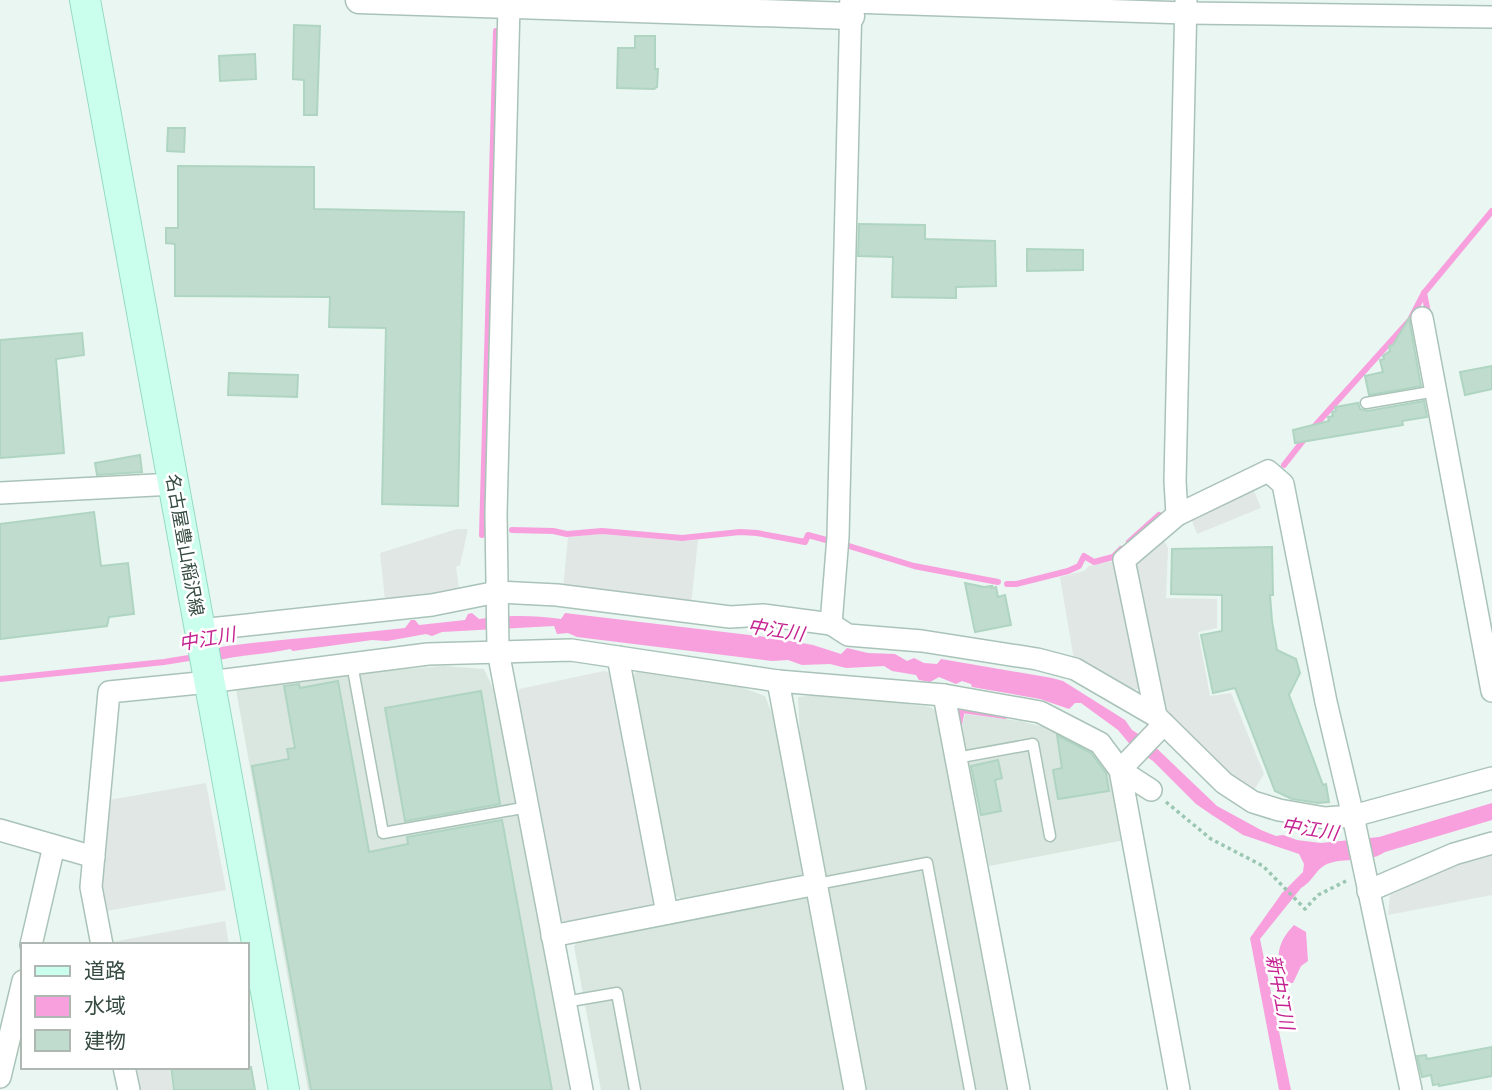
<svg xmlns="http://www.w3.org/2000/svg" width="1492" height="1090" viewBox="0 0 1492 1090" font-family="'Work Sans','Noto Sans JP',sans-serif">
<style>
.industrial{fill:#dae6e0}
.parking{fill:#e1e7e4}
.water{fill:#f8a0dd}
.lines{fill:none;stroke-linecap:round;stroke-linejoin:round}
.stream{stroke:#f8a0dd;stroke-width:6}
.building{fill:#c0dcce;stroke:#afd5c2;stroke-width:2}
.service-casing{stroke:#aac3b8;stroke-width:13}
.minor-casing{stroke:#aac3b8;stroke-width:24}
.tertiary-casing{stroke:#aac3b8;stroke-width:29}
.secondary-casing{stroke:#94dbc1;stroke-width:32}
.path{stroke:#9ac6b2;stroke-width:3.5;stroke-dasharray:3.5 3.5;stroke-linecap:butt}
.service{stroke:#fff;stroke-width:10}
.minor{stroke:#fff;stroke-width:21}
.tertiary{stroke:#fff;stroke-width:26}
.secondary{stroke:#caffed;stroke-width:30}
.labels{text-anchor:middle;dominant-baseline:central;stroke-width:5;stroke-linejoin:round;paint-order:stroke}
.street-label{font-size:18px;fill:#364b41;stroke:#fff}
.water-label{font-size:19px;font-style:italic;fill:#c42290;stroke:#fff}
</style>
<rect width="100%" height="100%" fill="#e9f6f1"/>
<!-- industrial -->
<g class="industrial">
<polygon points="443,666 484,669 500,704 573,1090 308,1090 235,684"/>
<polygon points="638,669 725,681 765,696 786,749 804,877 683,900 674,895 633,676"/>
<polygon points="832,693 930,707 936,711 1009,1090 866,1090 800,738 798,697"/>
<polygon points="965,714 1020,721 1056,730 1083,744 1107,763 1117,815 1121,815 1125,840 989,866 962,728"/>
<polygon points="805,895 814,901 849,1090 601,1090 574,946 583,936"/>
</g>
<!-- parking -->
<g class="parking">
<polygon points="1254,491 1261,508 1197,534 1190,516"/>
<polygon points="457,529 468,529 460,565 456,567 459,588 442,594 385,600 380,553"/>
<polygon points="601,534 682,541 698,540 691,605 563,589 568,537"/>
<polygon points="1162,537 1168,548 1166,598 1217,599 1217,628 1198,632 1210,696 1231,693 1264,774 1254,790 1206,758 1165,716 1136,567 1138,557"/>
<polygon points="1120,560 1145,688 1132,690 1074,660 1060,577 1084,571 1089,566"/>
<polygon points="604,671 612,673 655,904 652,909 566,923 559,918 516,699 519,689"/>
<polygon points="206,783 226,890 106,911 101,884 109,800"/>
<polygon points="1492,852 1492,895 1388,915 1390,895 1444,870"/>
<polygon points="225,921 229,945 112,945 112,942"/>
<polygon points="135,1067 169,1067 173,1090 139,1090"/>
</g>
<!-- water -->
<g class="water">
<path d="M472,613l7,6c27,-4 55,-4 82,0l4,-6 209,25 39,7 28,9 6,-6 21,5 27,1 12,7 7,-3 10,5 13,1 4,-5 111,19 11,3 62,39 7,10 17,11 68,65 44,24 15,6 7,-1 14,5 24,3 58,-6 113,-34v17l-107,32c-19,12 -36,5 -55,11 -14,4 -17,19 -29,25l-41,51 31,151h-12l-29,-152 32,-45 21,-21 1,-8 -5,-10 -56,-19 -31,-20 -16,-11 -43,-43 -20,-13 -15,-18 -37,-27h-6l-6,6 -29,-10 -68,-12 -1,-3 -9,-3 -6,3 -17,-7 -9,5 -11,-2 -3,-5 -24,-4 -8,-5 -38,2 -16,-4 -28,1 -14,-5 -16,1 -195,-24 -9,-4 -11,1 -3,-8 -112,6 -10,4 -6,-2 -39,7 -15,-1 -79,11 -3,-2c-27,6 -55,6 -82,14l-2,-14c67,-10 132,-13 199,-21l6,-8h4l4,5 46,-5 3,-6z"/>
<path d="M1294,925l12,7 2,29 -7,5 -8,17h-7l-5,-3c-4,-25 -5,-36 13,-55z"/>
</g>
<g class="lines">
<!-- stream -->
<g class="stream">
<polyline points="1429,317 1424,293 1492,211"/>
<polyline points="1312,429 1410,320 1424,293"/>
<polyline points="1284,465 1306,437"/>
<polyline points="512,530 553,531 567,534 602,531 682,538 740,532 757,533 805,542 808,535 830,541"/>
<polyline points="482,535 496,31"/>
<polyline points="1129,542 1159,515"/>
<polyline points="849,546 914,566 998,582"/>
<polyline points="1007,584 1016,584 1068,571 1079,566 1084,556 1094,562 1113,557 1121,549"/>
<polyline points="0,679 164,662 195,657"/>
<polyline points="959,725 962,710 1005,716"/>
</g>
</g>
<!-- building -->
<g class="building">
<polygon points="294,25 320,26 317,115 304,115 304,80 293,79"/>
<polygon points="635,36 655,36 655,69 658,69 657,87 654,89 617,88 618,48 635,48"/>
<polygon points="255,54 256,79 220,81 219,56"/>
<polygon points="168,128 185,128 184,152 167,151"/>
<polygon points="178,166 314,167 314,209 464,212 458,506 382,504 386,328 329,327 330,297 175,296 175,244 166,243 166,228 178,228"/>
<polygon points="859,224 925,225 925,239 995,241 996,286 956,287 956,298 892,297 893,257 858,256"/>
<polygon points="1027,249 1083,250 1083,270 1027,271"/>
<polygon points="1409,318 1421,386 1369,395 1365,376 1383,372 1380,360 1384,359 1383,356 1390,351 1389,346 1393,345"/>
<polygon points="82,333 84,355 56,359 64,453 0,458 0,340"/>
<polygon points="1492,366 1492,389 1465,395 1460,372"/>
<polygon points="229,373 298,375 297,397 228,395"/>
<polygon points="1424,401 1427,417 1402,421 1403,425 1295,443 1293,430 1329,421 1328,417 1333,416 1332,412 1336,411 1335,407 1358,403 1360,409 1367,411"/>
<polygon points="140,455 142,472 97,475 95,463"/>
<polygon points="94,512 101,566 128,563 134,614 109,617 107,626 0,639 0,524"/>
<polygon points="1272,547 1273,595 1270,595 1272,621 1277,650 1296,659 1300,673 1289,695 1323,785 1326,784 1329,802 1318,803 1292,799 1275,791 1235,688 1213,693 1201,635 1222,631 1222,595 1171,594 1172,549"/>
<polygon points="965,583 984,587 992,586 992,588 996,587 998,597 1005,595 1011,625 975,632"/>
<polygon points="338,681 369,852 408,844 407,837 502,820 552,1090 311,1090 252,766 289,759 287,749 295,748 284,686 299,684 300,688"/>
<polygon points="481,691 500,804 405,821 385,708"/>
<polygon points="1057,735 1091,753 1106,773 1109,791 1058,799 1053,770 1062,768"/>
<polygon points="998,760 1002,778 995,780 1001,811 981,815 971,766"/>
<polygon points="1492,1047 1492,1076 1439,1086 1439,1084 1433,1085 1431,1075 1422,1077 1417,1056 1426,1055 1427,1059"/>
<polygon points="171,1067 251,1067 255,1090 174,1090"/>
</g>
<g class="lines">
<!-- service casing -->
<g class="service-casing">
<g id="service">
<polyline points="1366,403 1436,391"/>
<polyline points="352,664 383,833 528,807"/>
<polyline points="956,758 1033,744 1050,836"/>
<polyline points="817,884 927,863 970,1090"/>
<polyline points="565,1002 617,993 635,1090"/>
</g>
</g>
<!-- minor casing -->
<g class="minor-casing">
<g id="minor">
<polyline points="851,0 838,537 831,624 848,635 922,641 1037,659 1075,669 1156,716 1224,783 1253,802 1279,810 1325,818 1353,816 1492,778"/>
<polyline points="851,2 1186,13 1492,17"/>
<polyline points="509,5 496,514 498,651 582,1090"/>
<polyline points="1422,318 1492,691"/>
<polyline points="0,493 174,484"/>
<polyline points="1177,515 1175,481 1186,0"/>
<polyline points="200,630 432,605 497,592 557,595 730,617 763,615 831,624"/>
<polyline points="618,657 667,913"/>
<polyline points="944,695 1019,1090"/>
<polyline points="1156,716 1124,560 1177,515 1268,471 1283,484 1326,702 1353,816 1411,1090"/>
<polyline points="1151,790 1120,770 1164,724"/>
<polyline points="0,830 94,857"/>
<polyline points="1368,891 1454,854 1492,843"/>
<polyline points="552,936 817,884"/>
<polyline points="31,945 54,846"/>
<polyline points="102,945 91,887 109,692 209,682 428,654 571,650 778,681"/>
<polyline points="124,1067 129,1090"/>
<polyline points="0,1077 23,981"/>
<polyline points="855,1090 778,681 944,695 1040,712 1100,743 1120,770 1179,1090"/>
</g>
</g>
<!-- tertiary casing -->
<g class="tertiary-casing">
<polyline id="tertiary" points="359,0 851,16"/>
</g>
<!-- secondary casing -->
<g class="secondary-casing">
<polyline id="secondary" points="85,0 284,1090"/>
</g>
<!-- path -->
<polyline class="path" points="1166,802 1211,839 1263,866 1305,909 1318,895 1346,881"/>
<!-- service -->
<use href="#service" class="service"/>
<!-- minor -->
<use href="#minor" class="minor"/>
<!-- tertiary -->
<use href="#tertiary" class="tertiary"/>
<!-- secondary -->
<use href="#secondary" class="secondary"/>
</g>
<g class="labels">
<!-- street labels -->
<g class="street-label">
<text transform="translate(185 545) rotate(80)">名古屋豊山稲沢線</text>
</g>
<!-- water labels -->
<g class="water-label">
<text transform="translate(776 630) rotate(9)">中江川</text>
<text transform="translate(207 639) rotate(-10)">中江川</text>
<text transform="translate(1310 829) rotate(9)">中江川</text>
<text transform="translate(1280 992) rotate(79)">新中江川</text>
</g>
</g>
<!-- legend -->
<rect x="21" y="943" width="228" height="126" fill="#ffffff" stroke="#afb7b3" stroke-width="2"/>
<rect x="35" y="966" width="35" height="10" fill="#caffed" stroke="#afb7b3" stroke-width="2"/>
<text x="84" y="978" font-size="21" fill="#364b41">道路</text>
<rect x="35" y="996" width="35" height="21" fill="#f8a0dd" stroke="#afb7b3" stroke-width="2"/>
<text x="84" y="1013" font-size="21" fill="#364b41">水域</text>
<rect x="35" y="1030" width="35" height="21" fill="#c0dcce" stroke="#afb7b3" stroke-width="2"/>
<text x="84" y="1048" font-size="21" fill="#364b41">建物</text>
</svg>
